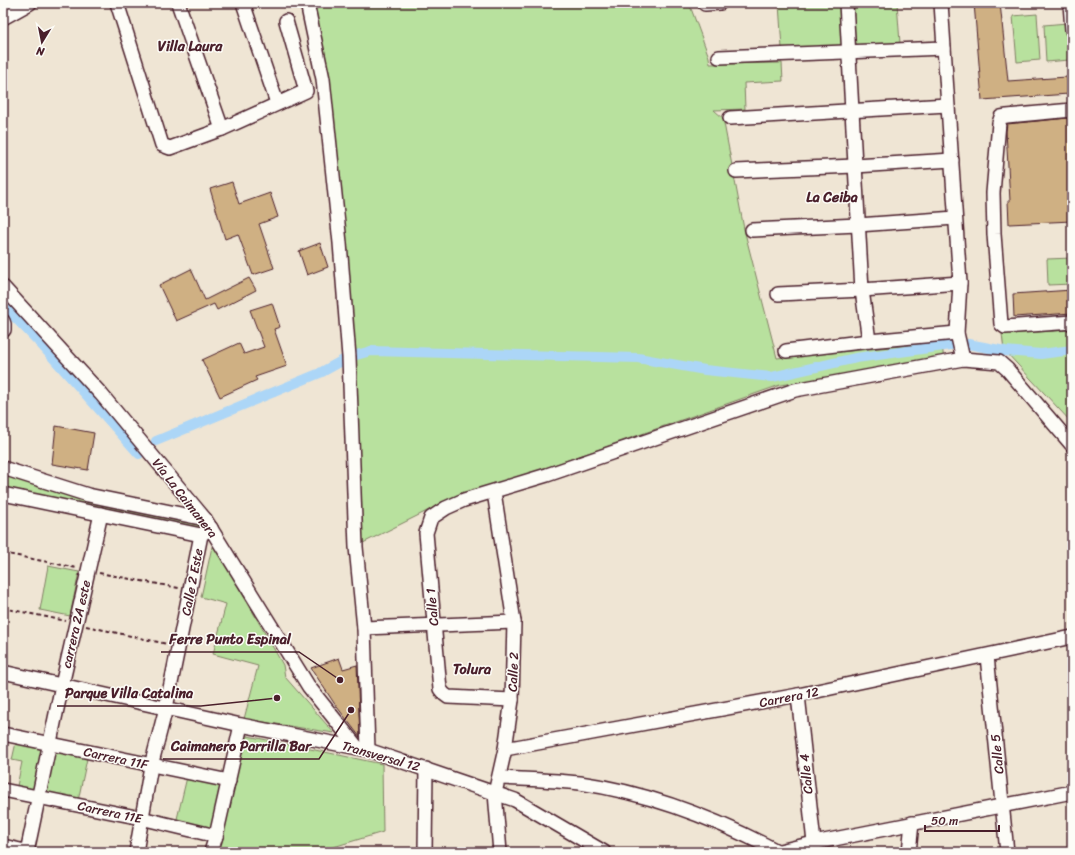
<svg xmlns="http://www.w3.org/2000/svg" width="1075" height="855" viewBox="0 0 1075 855" font-family="Sriracha,sans-serif">
<style>
.green{fill:#b8e19e;stroke:#818064}
.lines{fill:none;stroke-linecap:round;stroke-linejoin:round}
.canal{stroke:#acd6f7;stroke-width:10}
.building{fill:#cfb083;stroke:#4a1f2b}
.minor-casing{stroke:#4a1f2b;stroke-width:16}
.path{stroke:#4a1f2b;stroke-width:2;stroke-dasharray:4 3;stroke-linecap:butt}
.minor{stroke:#fdfcf7;stroke-width:13}
.labels{text-anchor:middle;dominant-baseline:central;stroke-width:3;stroke-linejoin:round;paint-order:stroke}
.street-label{font-size:13px;fill:#4a1f2b;stroke:#fdfcf7}
.neighbourhood-label{font-size:14px;font-weight:bold;fill:#4a1f2b;stroke:#fdfcf7}
.leader{fill:none;stroke:#4a1f2b;stroke-width:1.5}
.callout-dot{fill:#4a1f2b;stroke:#fdfcf7;stroke-width:1.5}
.callout-label{font-size:14px;text-anchor:middle;font-weight:bold;fill:#4a1f2b;stroke:#fdfcf7;stroke-width:3;stroke-linejoin:round;paint-order:stroke}
</style>
<rect width="100%" height="100%" fill="#efe5d4"/>
<filter id="ink" filterUnits="userSpaceOnUse"><feTurbulence type="fractalNoise" baseFrequency=".025" numOctaves="2"/><feDisplacementMap in="SourceGraphic" scale="8" xChannelSelector="R" yChannelSelector="G"/><feConvolveMatrix kernelMatrix="1 2 1 2 8 2 1 2 1" color-interpolation-filters="sRGB"/></filter>
<g filter="url(#ink)">
<!-- green -->
<g class="green">
<polygon points="312,3 689,3 709,57 710,64 782,63 783,81 744,83 745,109 714,110 723,118 744,229 777,358 942,342 944,363 780,385 509,481 455,497 359,545 360,484"/>
<polygon points="796,3 840,3 842,46 782,48 779,4"/>
<polygon points="852,3 897,3 900,43 856,46"/>
<polygon points="1037,14 1040,60 1017,62 1013,16"/>
<polygon points="1067,23 1069,60 1046,62 1044,25"/>
<polygon points="1072,258 1072,284 1048,285 1047,259"/>
<polygon points="1072,330 1072,423 1004,350 1002,334"/>
<polygon points="3,471 204,520 200,532 3,492"/>
<polygon points="213,542 283,665 285,677 334,733 244,719 258,666 213,654 226,604 201,597"/>
<polygon points="48,566 79,572 70,616 40,610"/>
<polygon points="243,735 382,764 383,832 317,852 213,852"/>
<polygon points="17,738 45,745 35,790 17,786 22,762 12,760"/>
<polygon points="54,747 88,754 78,801 44,794"/>
<polygon points="187,777 222,785 212,831 176,823"/>
</g>
<g class="lines">
<!-- canal -->
<g class="canal">
<polyline points="3,305 38,341 139,454"/>
<polyline points="968,344 1005,351 1041,354 1072,350"/>
<polyline points="156,441 320,373 349,357 371,351 638,358 705,370 772,377 856,358 951,345"/>
</g>
</g>
<!-- building -->
<g class="building">
<polygon points="974,3 1000,3 1008,81 1067,77 1069,94 982,100"/>
<polygon points="1068,118 1072,118 1072,221 1009,224 1008,201 1010,201 1006,131 1007,124"/>
<polygon points="232,182 239,204 270,193 278,217 259,224 274,268 253,275 238,234 225,239 210,189"/>
<polygon points="320,243 328,267 307,275 299,251"/>
<polygon points="191,269 205,300 249,278 256,290 217,310 214,304 176,321 159,285"/>
<polygon points="1072,290 1072,313 1014,317 1013,294"/>
<polygon points="272,303 280,327 274,329 287,366 255,377 257,380 220,397 202,360 239,343 244,354 264,347 250,310"/>
<polygon points="56,426 94,433 88,470 52,464"/>
<polygon points="339,658 343,669 357,665 360,737 334,703 311,668"/>
</g>
<g class="lines">
<!-- minor casing -->
<g class="minor-casing">
<g id="minor">
<polyline points="117,3 162,145 170,148 222,129 306,91 286,21"/>
<polyline points="178,3 222,129"/>
<polyline points="243,3 277,103"/>
<polyline points="307,3 323,79 340,243 349,357 356,547 364,628 368,750"/>
<polyline points="846,3 862,290 869,341"/>
<polyline points="941,3 960,283 957,333 963,359"/>
<polyline points="1070,3 1072,30"/>
<polyline points="705,4 720,3"/>
<polyline points="3,18 30,3"/>
<polyline points="719,57 944,48"/>
<polyline points="1072,110 1007,116 1001,117 999,123 993,193 994,234 1001,324 1005,327 1072,322"/>
<polyline points="730,118 947,105"/>
<polyline points="736,171 855,166 952,160"/>
<polyline points="752,230 858,225 955,218"/>
<polyline points="3,287 101,394 205,519 309,687 357,747"/>
<polyline points="778,294 862,290 960,283"/>
<polyline points="3,321 4,324 4,330 3,330"/>
<polyline points="786,351 869,341 957,333"/>
<polyline points="3,468 88,495 205,519"/>
<polyline points="494,492 514,622 512,700 505,749 495,793 500,852"/>
<polyline points="3,494 201,535"/>
<polyline points="364,628 514,622"/>
<polyline points="987,656 1007,852"/>
<polyline points="3,672 241,725 368,750 515,800 604,852"/>
<polyline points="798,695 815,852"/>
<polyline points="512,700 448,697 444,694 440,689 426,533 431,518 446,508 464,500 547,475 795,390 963,359 999,362 1007,369 1072,445"/>
<polyline points="3,734 229,781"/>
<polyline points="505,749 798,695 1072,637"/>
<path d="M499,778c27,1 54,2 81,5 70,10 136,36 197,68"/>
<polyline points="3,790 141,818 216,836"/>
<polyline points="3,846 29,852"/>
<polyline points="27,852 62,685 101,514"/>
<polyline points="136,852 151,766 166,708 201,535 211,528"/>
<polyline points="211,852 216,836 241,725"/>
<polyline points="425,852 426,769"/>
<polyline points="775,852 814,843 1072,792"/>
<polyline points="909,852 912,823"/>
</g>
</g>
<!-- path -->
<g class="path">
<polyline points="3,553 77,568"/>
<polyline points="99,573 179,588"/>
<polyline points="3,608 66,621"/>
<polyline points="86,626 167,644"/>
</g>
<!-- minor -->
<use href="#minor" class="minor"/>
</g>
</g>
<g class="labels">
<!-- street labels -->
<g class="street-label">
<text transform="translate(185 498) rotate(52)">Vía La Caimanera</text>
<text transform="translate(192 582) rotate(-79)">Calle 2 Este</text>
<text transform="translate(432 607) rotate(-95)">Calle 1</text>
<text transform="translate(76 624) rotate(-77)">carrera 2A este</text>
<text transform="translate(513 672) rotate(-88)">Calle 2</text>
<text transform="translate(789 697) rotate(-11)">Carrera 12</text>
<text transform="translate(997 754) rotate(-96)">Calle 5</text>
<text transform="translate(381 756) rotate(16)">Transversal 12</text>
<text transform="translate(116 758) rotate(12)">Carrera 11F</text>
<text transform="translate(806 774) rotate(-96)">Calle 4</text>
<text transform="translate(110 812) rotate(12)">Carrera 11E</text>
</g>
<!-- neighbourhood labels -->
<g class="neighbourhood-label">
<text x="190" y="46">Villa Laura</text>
<text x="832" y="197">La Ceiba</text>
<text x="472" y="669">Tolura</text>
</g>
</g>
<!-- callouts -->
<path class="leader" d="M340 680L299 652H161M277 698L201 706H57M351 710L319 759H163"/>
<g class="callout-dot">
<circle cx="340" cy="680" r="4"/>
<circle cx="277" cy="698" r="4"/>
<circle cx="351" cy="710" r="4"/>
</g>
<g class="callout-label">
<text x="230" y="644">Ferre Punto Espinal</text>
<text x="129" y="698">Parque Villa Catalina</text>
<text x="241" y="751">Caimanero Parrilla Bar</text>
</g>
<!-- margin -->
<rect width="1075" height="855" fill="none" stroke="#fdfcf7" stroke-width="16"/>
<rect x="8" y="8" width="1059" height="839" fill="none" stroke="#4a1f2b" stroke-width="1.5" filter="url(#ink)"/>
<!-- north arrow -->
<g transform="translate(42 42) rotate(190)" stroke="#fdfcf7" stroke-width="3" paint-order="stroke">
<path d="M0-3L7 15L0 10L-7 15Z" fill="#4a1f2b"/>
<text y="-6" font-size="11" font-weight="bold" text-anchor="middle" fill="#4a1f2b">N</text>
</g>
<!-- scale -->
<path d="M925 825v6h74v-6" fill="none" stroke="#4a1f2b" stroke-width="2"/>
<text x="931" y="825" font-size="12" fill="#4a1f2b" stroke="#fdfcf7" stroke-width="3" paint-order="stroke">50 m</text>
</svg>
